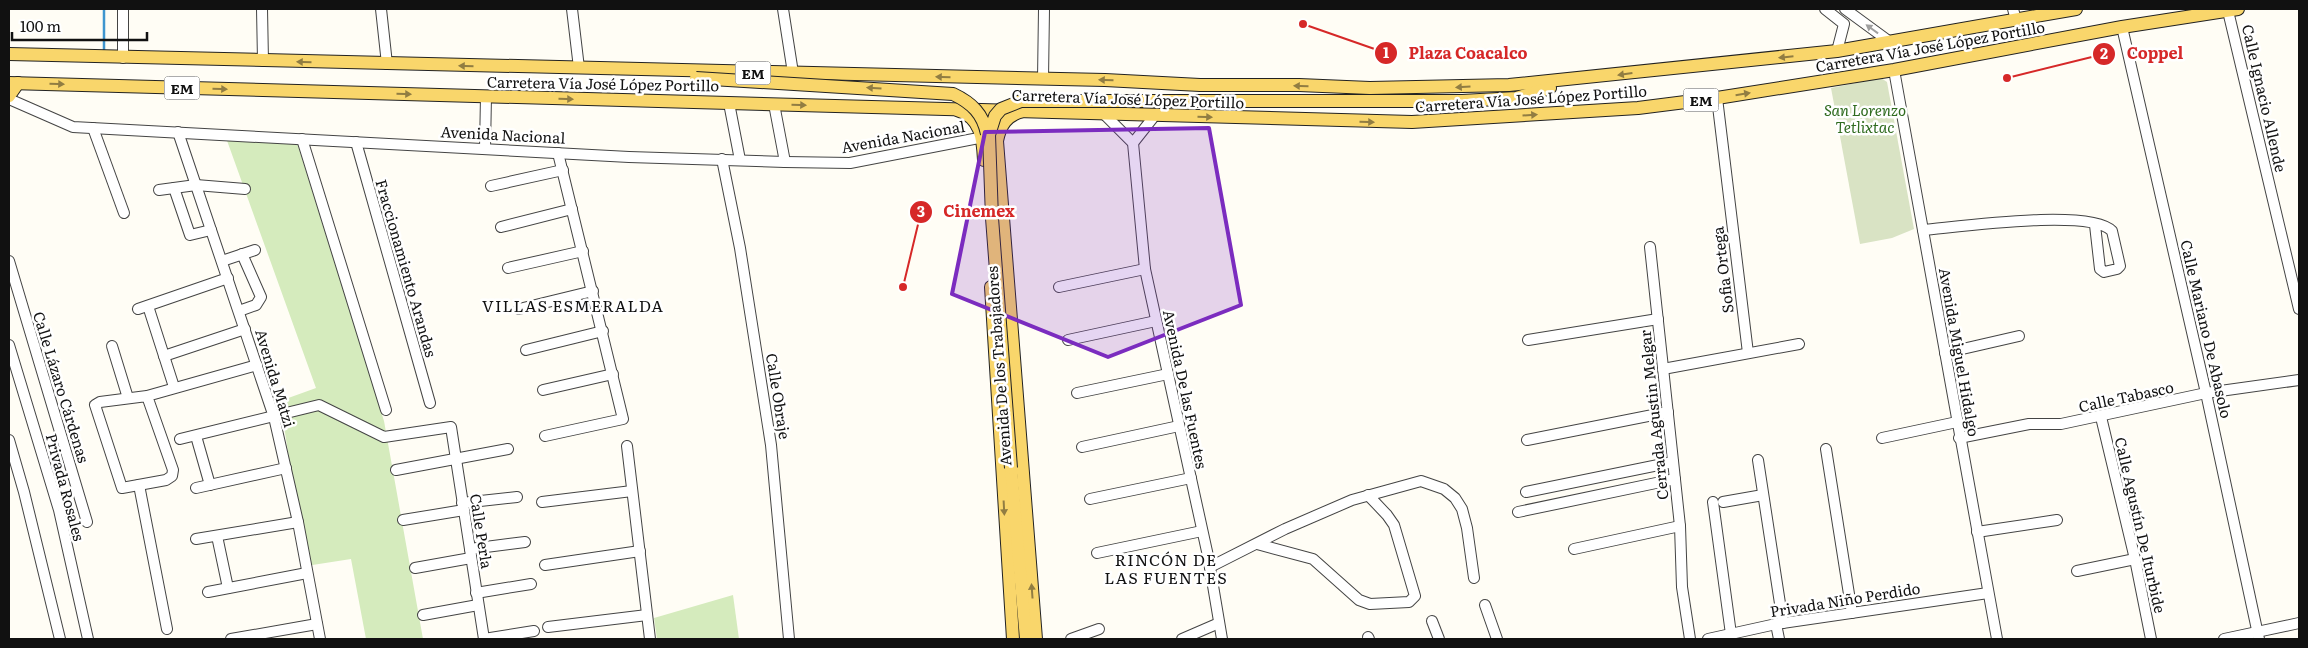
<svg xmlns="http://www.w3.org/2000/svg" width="2308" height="648" viewBox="0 0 2308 648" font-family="Literata,serif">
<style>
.green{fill:#d5ebbd}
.cemetery{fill:#d9e3c4}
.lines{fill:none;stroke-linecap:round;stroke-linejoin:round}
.stream{stroke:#3f96cf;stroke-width:2.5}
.minor-casing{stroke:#444;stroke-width:12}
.major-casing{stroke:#222;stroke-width:14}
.minor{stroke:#fff;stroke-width:10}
.major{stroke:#f9d66b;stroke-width:12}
.major-bridge-casing{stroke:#222;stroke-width:14;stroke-linecap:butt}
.major-bridge{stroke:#f9d66b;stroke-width:12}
.oneway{fill:#a0a0a0}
.oneway2{fill:#917d42}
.marked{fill:#7b2cbf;fill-opacity:0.2;stroke:#7b2cbf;stroke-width:4;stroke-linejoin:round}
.labels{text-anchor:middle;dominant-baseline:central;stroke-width:5;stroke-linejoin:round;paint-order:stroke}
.shield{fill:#fff;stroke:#585858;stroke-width:1}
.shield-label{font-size:14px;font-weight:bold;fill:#111}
.street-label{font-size:15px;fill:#111;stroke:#fff}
.park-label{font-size:15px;font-style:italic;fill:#2f6b1f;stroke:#fff}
.neighbourhood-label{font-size:16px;letter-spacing:1px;fill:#111;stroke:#fff}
.leader{fill:none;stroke:#d62828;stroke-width:2}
.callout-dot{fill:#d62828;stroke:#fff;stroke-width:2}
.mark-label{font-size:15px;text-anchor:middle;font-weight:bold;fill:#fff}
.callout-label{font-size:16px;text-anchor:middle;font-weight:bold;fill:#d62828;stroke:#fff;stroke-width:5;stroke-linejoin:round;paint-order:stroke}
</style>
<rect width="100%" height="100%" fill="#fffdf5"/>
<!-- green -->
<g class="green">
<polygon points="225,135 296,139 384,421 423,639 366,639 351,559 306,566 280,401 316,388"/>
<polygon points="733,595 739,639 657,639 654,618"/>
</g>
<!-- cemetery -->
<polygon class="cemetery" points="1881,78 1887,82 1914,229 1892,238 1860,244 1831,88"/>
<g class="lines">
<!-- stream -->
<polyline class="stream" points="104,52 104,9"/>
<!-- minor casing -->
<g class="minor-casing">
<g id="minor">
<polyline points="262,9 263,61"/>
<polyline points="381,9 387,64"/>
<polyline points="572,9 579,68"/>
<polyline points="783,9 793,73"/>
<polyline points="1825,9 1844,24 1837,51"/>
<polyline points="1845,9 1890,42"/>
<polyline points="2013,9 2016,20"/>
<polyline points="2228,11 2299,309"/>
<polyline points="2122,27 2206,393 2259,639"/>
<polyline points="123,58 123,9"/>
<polyline points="1894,70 1997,639"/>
<polyline points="1043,79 1044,9"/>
<polyline points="1717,98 1748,353"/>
<polyline points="9,99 73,127 629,157 785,162 850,163 989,136"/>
<polyline points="729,103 740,160"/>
<polyline points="774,104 785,162"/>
<polyline points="1102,112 1133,143 1145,269 1208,556 1222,639"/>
<polyline points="93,128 124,213"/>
<polyline points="178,132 274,417 298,522 320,639"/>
<polyline points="302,139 386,410"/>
<polyline points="356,142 430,403"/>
<polyline points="1133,143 1156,114"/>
<polyline points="485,148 486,96"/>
<polyline points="722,159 740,248 771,445 789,639"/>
<polyline points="491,186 563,170"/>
<polyline points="174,188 190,235 211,230"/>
<polyline points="159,190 196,185 245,189"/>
<polyline points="501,227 572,209"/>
<path d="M1923,230c35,-3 167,-22 189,1l8,35 -3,3 -13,3 -4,-3 -5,-44"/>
<polyline points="1650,247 1680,526 1682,587 1690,639"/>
<polyline points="9,261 87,522"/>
<polyline points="222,261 255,250"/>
<polyline points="508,268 583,251"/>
<polyline points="1059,287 1145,269"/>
<polyline points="148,306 174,387"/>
<polyline points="138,309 228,278"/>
<polyline points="519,309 593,291"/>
<polyline points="239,311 256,305 261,297 242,254"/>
<polyline points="1068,340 1156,321"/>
<polyline points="1528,340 1658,319"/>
<polyline points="9,345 59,510 88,639"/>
<polyline points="112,346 128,398"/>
<polyline points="526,350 603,331"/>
<polyline points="1945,353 2019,336"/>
<polyline points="164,356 245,329"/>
<polyline points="1663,369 1799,344"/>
<polyline points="543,390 613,374"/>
<polyline points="1077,393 1168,374"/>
<polyline points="147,396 173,470 172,476 166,480 122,488 95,405 100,402 147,396 257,365"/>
<polyline points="2101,417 2135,559 2151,639"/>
<polyline points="196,436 210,485"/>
<polyline points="545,436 623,419 558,153"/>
<polyline points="1882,438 1957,422"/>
<polyline points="1959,438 2029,424 2061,424 2206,393 2299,380"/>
<polyline points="180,439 319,405 384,437 451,427 484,639"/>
<polyline points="9,440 24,492 60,639"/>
<polyline points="1527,440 1668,412"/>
<polyline points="627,446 650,639"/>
<polyline points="1082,447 1179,426"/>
<polyline points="1826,449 1852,613"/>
<polyline points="1758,460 1783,623"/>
<polyline points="396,470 508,449"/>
<polyline points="139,485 167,629"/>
<polyline points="196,488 286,468"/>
<polyline points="1526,492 1673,462"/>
<polyline points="1090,499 1191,478"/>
<polyline points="542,502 632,491"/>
<polyline points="1713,502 1731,634"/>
<polyline points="1723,502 1763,495"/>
<polyline points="462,503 517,497"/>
<polyline points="1518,512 1675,479"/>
<polyline points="403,520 464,510"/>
<polyline points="1977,532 2057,520"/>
<polyline points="217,536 228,588"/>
<polyline points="196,539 298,522"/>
<polyline points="1257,544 1313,559 1359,600 1370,604 1409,602 1415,596 1394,525 1387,515 1368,495"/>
<polyline points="470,549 525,542"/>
<polyline points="1574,549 1680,526"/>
<polyline points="1097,553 1202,531"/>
<polyline points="545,565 640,551"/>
<polyline points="1210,567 1285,529 1352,500 1421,481 1444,489 1455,498 1462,509 1467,528 1474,578"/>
<polyline points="415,568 471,558"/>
<polyline points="2077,571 2135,559"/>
<polyline points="208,592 307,573"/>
<polyline points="476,593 531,584"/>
<polyline points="1485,605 1497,639"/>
<polyline points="423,615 478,605"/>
<polyline points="1432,621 1439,639"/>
<polyline points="1776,624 1779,639"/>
<polyline points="548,627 647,615"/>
<polyline points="1368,637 1369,639"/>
<polyline points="231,639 317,624"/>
<polyline points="484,639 534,631"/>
<polyline points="1071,639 1099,629"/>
<polyline points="1182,639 1219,623"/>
<polyline points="1708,639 1776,624 1988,593"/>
<polyline points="2224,639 2299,623"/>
</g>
</g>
<!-- major casing -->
<g class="major-casing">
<g id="major">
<polyline points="9,54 1105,80 1200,85 1299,85 1370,88 1509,85 1837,51 2076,9"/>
<polyline points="9,83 1412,122 1638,108 1717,98 1894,70 2122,27 2238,9"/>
<polyline points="9,96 18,83"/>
<polyline points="1462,101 1516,98 1550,88"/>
<path d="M957,110c24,7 26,29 27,50"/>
<path d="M1023,111c-16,4 -23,14 -26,30l39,498"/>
<polyline points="991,287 1013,639"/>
<polyline points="1011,468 1026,639"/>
</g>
</g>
<!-- minor -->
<use href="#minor" class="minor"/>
<!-- major -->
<use href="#major" class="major"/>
<!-- major-bridge casing -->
<g class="major-bridge-casing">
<g id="major-bridge">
<path d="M696,78l257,16c19,9 30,20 34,40"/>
<polyline points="1011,468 992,218 989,135 995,116 1001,109 1021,101 1462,101"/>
</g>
</g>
<!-- major-bridge -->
<use href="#major-bridge" class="major-bridge"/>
</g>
<!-- one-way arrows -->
<defs><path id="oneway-solid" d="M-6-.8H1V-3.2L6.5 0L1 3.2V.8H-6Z" transform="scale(1.25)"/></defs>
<use class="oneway" href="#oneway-solid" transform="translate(1872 29) rotate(-144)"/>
<g class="oneway2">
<use href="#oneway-solid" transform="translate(1786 57) rotate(174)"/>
<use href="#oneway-solid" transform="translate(304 62) rotate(-179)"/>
<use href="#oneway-solid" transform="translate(466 66) rotate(-179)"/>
<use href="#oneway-solid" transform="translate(1625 74) rotate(172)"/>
<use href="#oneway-solid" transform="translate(943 77) rotate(-178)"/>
<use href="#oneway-solid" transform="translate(1106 80) rotate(-178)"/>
<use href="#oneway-solid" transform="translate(57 84) rotate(2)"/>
<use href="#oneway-solid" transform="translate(1301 86) rotate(-178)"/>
<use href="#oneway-solid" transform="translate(1463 87) rotate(176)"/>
<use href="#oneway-solid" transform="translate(874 88) rotate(-177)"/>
<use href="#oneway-solid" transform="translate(220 89) rotate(2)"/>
<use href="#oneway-solid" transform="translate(404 94) rotate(1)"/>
<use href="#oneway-solid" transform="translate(1743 94) rotate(-9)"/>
<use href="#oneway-solid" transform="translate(566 99) rotate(1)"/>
<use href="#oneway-solid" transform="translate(799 105) rotate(2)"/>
<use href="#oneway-solid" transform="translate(1530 115) rotate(-4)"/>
<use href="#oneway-solid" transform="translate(1205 117) rotate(2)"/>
<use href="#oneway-solid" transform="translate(1367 122) rotate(1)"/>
<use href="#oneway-solid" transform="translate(1004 508) rotate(87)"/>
<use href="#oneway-solid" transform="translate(1032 591) rotate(-94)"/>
</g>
<!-- marked area -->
<path class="marked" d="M1209,128l32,177 -133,52 -156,-63 33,-162z"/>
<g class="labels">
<!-- shield labels -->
<g class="shield">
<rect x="735.5" y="61.5" width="35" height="23" rx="4"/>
<rect x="164.5" y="76.5" width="35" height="23" rx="4"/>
<rect x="1683.5" y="88.5" width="35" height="23" rx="4"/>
</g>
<g class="shield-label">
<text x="753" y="73">EM</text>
<text x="182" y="88">EM</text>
<text x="1701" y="100">EM</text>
</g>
<!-- street labels -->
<g class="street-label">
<text transform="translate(1930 46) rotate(-10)">Carretera Vía José López Portillo</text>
<text transform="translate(603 83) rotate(1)">Carretera Vía José López Portillo</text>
<text transform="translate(1128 98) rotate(2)">Carretera Vía José López Portillo</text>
<text transform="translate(1531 98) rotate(-4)">Carretera Vía José López Portillo</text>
<text transform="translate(2265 98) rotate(77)">Calle Ignacio Allende</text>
<text transform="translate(503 134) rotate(3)">Avenida Nacional</text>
<text transform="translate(903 136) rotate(-10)">Avenida Nacional</text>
<text transform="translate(407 268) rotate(74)">Fraccionamiento Arandas</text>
<text transform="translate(1722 270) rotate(-97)">Sofia Ortega</text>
<text transform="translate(2207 329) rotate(77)">Calle Mariano De Abasolo</text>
<text transform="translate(1960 352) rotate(80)">Avenida Miguel Hidalgo</text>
<text transform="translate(998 366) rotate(-94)">Avenida De los Trabajadores</text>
<text transform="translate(276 378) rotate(73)">Avenida Matzi</text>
<text transform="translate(62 387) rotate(73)">Calle Lázaro Cárdenas</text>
<text transform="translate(1186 389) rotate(78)">Avenida De las Fuentes</text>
<text transform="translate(779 396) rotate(81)">Calle Obraje</text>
<text transform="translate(2126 396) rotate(-12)">Calle Tabasco</text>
<text transform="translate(1653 415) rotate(-96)">Cerrada Agustin Melgar</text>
<text transform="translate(66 487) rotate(75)">Privada Rosales</text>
<text transform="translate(2141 525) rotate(77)">Calle Agustín De Iturbide</text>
<text transform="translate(482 531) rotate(81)">Calle Perla</text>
<text transform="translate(1845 599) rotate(-9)">Privada Niño Perdido</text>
</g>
<!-- park labels -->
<g class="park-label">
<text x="1865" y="109">San Lorenzo<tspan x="1865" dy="17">Tetlixtac</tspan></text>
</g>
<!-- neighbourhood labels -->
<g class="neighbourhood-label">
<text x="573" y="305">VILLAS ESMERALDA</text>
<text x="1166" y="559">RINCÓN DE<tspan x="1166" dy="18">LAS FUENTES</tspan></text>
</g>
</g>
<!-- callouts -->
<path class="leader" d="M1303 24L1386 53M2007 78L2104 54M903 287L921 212"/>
<g class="callout-dot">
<circle cx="1303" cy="24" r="5"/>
<circle cx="2007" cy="78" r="5"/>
<circle cx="903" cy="287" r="5"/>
<circle cx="1386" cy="53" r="12"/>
<circle cx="2104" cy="54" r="12"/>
<circle cx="921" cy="212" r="12"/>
</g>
<g class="mark-label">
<text x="1386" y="58">1</text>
<text x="2104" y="59">2</text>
<text x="921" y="217">3</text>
</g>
<g class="callout-label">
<text x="1468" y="59">Plaza Coacalco</text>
<text x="2155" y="59">Coppel</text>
<text x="979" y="217">Cinemex</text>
</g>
<!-- border -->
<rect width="2308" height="648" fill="none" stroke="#111111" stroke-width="20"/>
<!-- scale -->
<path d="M12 32v8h135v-8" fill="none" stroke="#111111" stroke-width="2.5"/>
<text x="20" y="32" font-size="15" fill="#111111" stroke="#ffffff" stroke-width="4" paint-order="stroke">100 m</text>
</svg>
